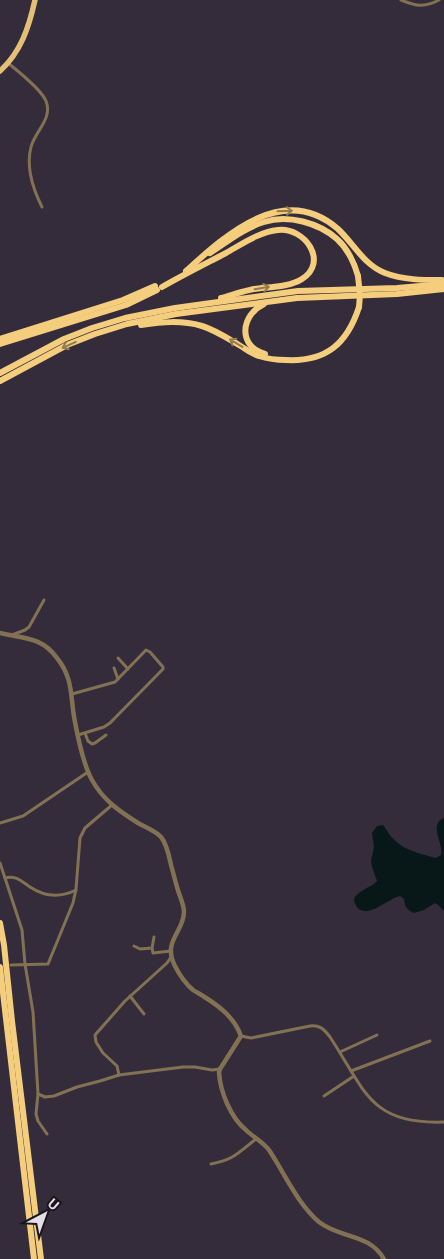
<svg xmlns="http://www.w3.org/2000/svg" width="444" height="1259" viewBox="0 0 444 1259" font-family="Roboto,sans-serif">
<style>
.water{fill:#081818}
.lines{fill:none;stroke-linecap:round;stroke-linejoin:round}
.minor{stroke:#827253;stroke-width:3}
.tertiary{stroke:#827253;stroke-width:4.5}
.trunk{stroke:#e4c077;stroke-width:5.5}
.motorway{stroke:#f4cd7d;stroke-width:6}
.motorway-bridge{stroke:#f4cd7d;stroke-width:6}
.oneway{stroke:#927b52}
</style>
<rect width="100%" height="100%" fill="#352c3b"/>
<!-- water -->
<path class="water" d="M444,818v93l-7,-7 -2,-1 -11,7 -10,3c-7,-3 -9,-6 -10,-14l-4,-3c-11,2 -33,24 -43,11 -2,-3 -4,-7 -2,-10 6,-8 17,-10 22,-16l-5,-14 -1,-6 3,-14 -2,-14 5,-7 6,-1c3,3 4,7 7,10 10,14 30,19 46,23l5,-3c3,-11 -13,-31 3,-37z"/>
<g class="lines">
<!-- minor -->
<g class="minor">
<path d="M401,0c15,6 23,8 38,0"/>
<path d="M8,63c11,9 33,26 38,38 7,18 -11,30 -15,46 -5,19 2,42 11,60"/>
<polyline points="12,635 25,630 29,627 44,600"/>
<polyline points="118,658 128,669"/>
<polyline points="114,668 118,679"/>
<polyline points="72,694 115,682 146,650 150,652 163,667 163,669 110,723 104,727 78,735"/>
<polyline points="85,733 88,741 92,744 95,743 106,735"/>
<polyline points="0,823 23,816 88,772"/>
<path d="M0,863l5,15c12,-3 17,4 25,9 15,10 30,11 46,3"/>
<polyline points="5,878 22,930 25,964 33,1012 38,1094 36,1114 38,1121 47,1134"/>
<polyline points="154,937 152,948 153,953 171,951"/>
<polyline points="134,946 140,949 152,948"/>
<polyline points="11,965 48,964 73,903 76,889 80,838 85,828 112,805"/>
<polyline points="130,996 144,1014"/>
<path d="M241,1036l10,2 59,-12c10,-1 14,3 20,11 35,53 40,88 114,85"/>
<polyline points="340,1052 377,1035"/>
<polyline points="351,1071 430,1041"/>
<polyline points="119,1075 117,1066 103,1053 96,1042 95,1035 125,1001 167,963 171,957"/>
<polyline points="38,1094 45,1097 54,1096 77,1087 100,1081 119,1075 183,1067 195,1067 212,1070 220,1069"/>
<polyline points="324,1096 354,1076"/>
<path d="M211,1164c23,-4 28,-12 45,-25"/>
</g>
<!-- tertiary -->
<path class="tertiary" d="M0,633c23,6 41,3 57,25 17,21 13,40 18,64 3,16 9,44 17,58 11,20 27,31 46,43 7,4 18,8 23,14 6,7 8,19 10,28 2,7 4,15 6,22 2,8 7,17 7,25 0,20 -22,29 -9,54 4,8 11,18 18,24 3,2 7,4 10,6 16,10 31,21 38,40l-21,33 -1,3c1,20 12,46 27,58 7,7 17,12 23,20 16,24 28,53 50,72 22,17 50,11 65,37"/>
<!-- trunk -->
<path class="trunk" d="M0,71c21,-19 29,-44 35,-71"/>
<!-- motorway -->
<g class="motorway">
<path d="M210,253c17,-11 34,-25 54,-31 24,-8 55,1 73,17 11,10 17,23 21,37"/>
<path d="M186,271c41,-37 98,-89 152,-42 16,15 26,36 47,44 18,7 38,7 57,7"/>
<path d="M162,287c21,-12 43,-23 64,-34 16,-9 33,-21 52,-23 27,-3 51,32 24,49 -12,8 -34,8 -48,10 -11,2 -22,6 -33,9"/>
<path d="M264,304c-23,11 -27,42 1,50"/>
<path d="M141,325c21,-3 40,-5 61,1 13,4 25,12 37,19 7,4 13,9 20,11 9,3 18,4 27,4 40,2 61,-16 73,-53"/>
<polyline points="0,339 123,300 155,286"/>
<polyline points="0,344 126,305 157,290"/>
<polyline points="0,373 64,339 92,328 125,318 175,308 298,291 397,288 444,284"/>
<polyline points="0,381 67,345 95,334 127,324 176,314 297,298 397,294 444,289"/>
<polyline points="0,923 4,945 12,1021 41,1259"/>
<polyline points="0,967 34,1259"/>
</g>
<!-- motorway-bridge -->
<polyline class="motorway-bridge" points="358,276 360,295 359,307"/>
</g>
<!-- one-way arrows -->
<defs><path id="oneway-shaft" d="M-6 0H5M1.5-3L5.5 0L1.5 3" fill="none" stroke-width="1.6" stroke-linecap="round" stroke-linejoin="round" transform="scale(1.25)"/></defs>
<g class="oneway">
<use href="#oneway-shaft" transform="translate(285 211) rotate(-2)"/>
<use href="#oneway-shaft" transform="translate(262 288) rotate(-9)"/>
<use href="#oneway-shaft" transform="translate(236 343) rotate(-149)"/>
<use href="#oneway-shaft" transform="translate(69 345) rotate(156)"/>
</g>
<!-- north arrow -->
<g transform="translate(45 1214) rotate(41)" stroke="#1a161d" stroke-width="4" paint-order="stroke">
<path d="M0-4L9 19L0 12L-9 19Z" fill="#e3dee8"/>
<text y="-8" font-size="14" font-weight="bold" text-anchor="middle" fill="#e3dee8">U</text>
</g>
</svg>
